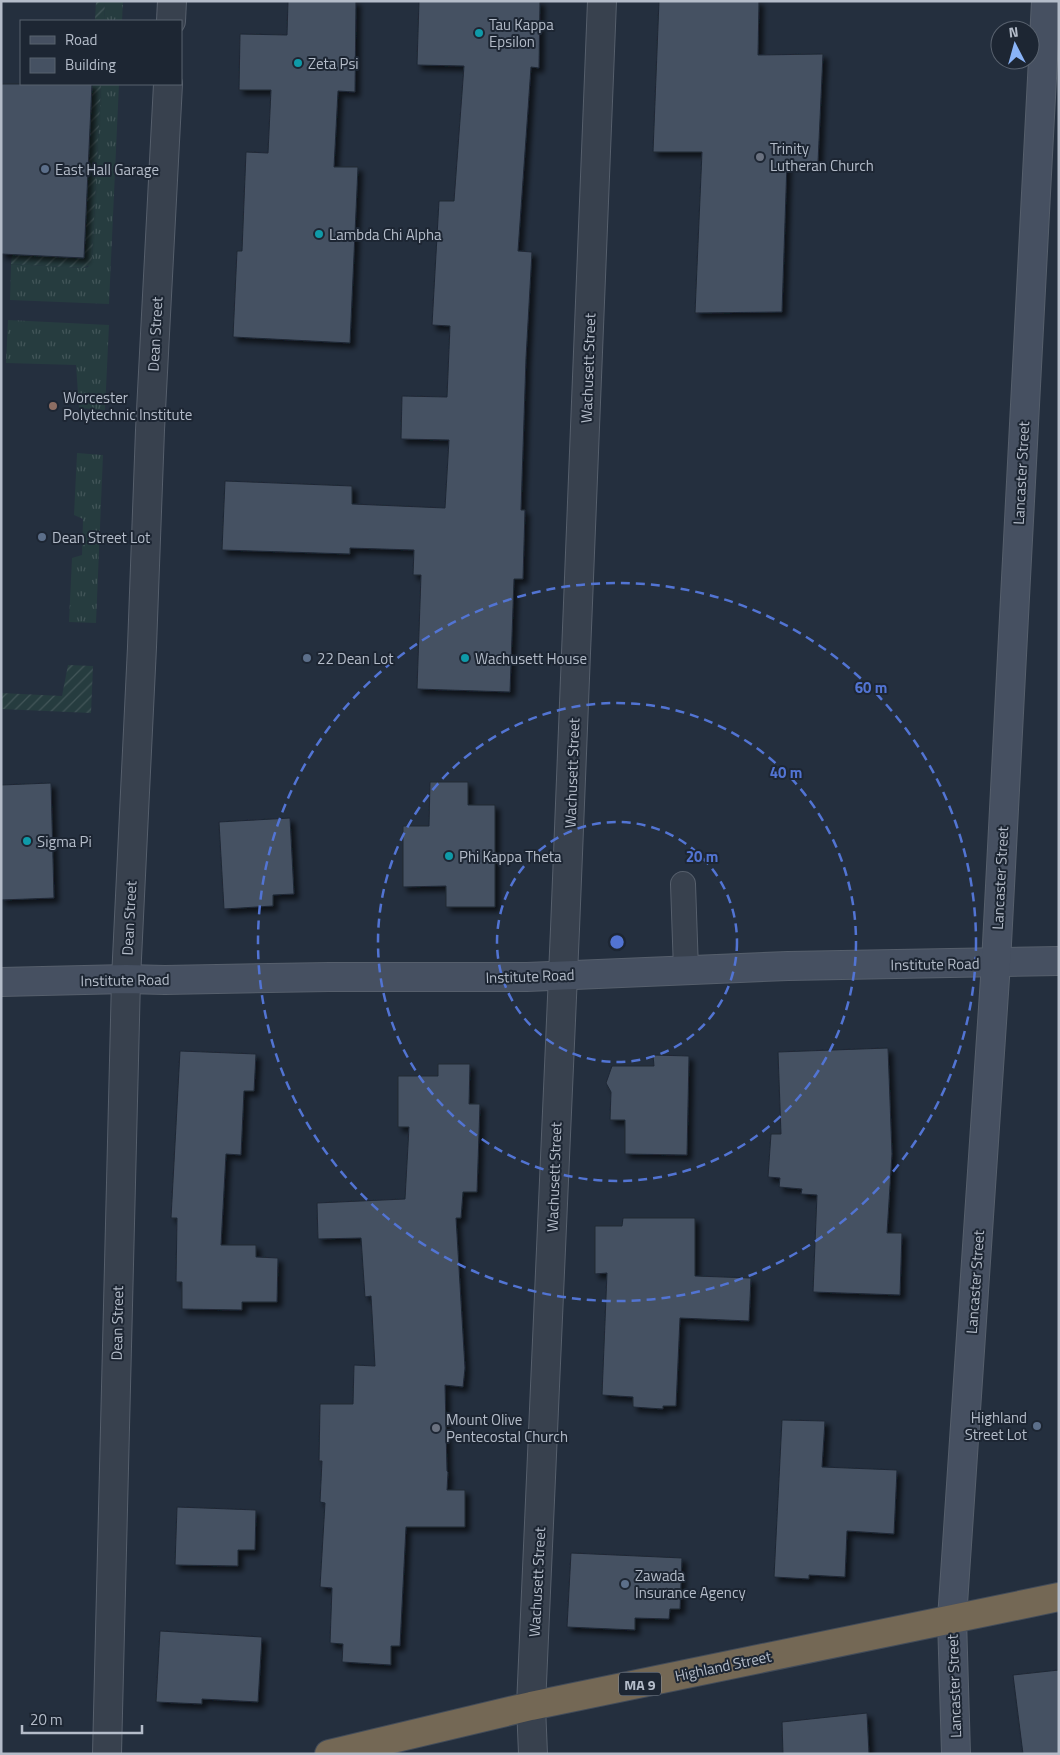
<svg xmlns="http://www.w3.org/2000/svg" width="1060" height="1755" viewBox="0 0 1060 1755" font-family="'Titillium Web',sans-serif">
<style>
.grass{fill:url(#grass-tufts)}
.garden{fill:url(#garden-furrows)}
.building{fill:#455162;stroke:#1f2835;filter:url(#shadow)}
.lines{fill:none;stroke-linecap:round;stroke-linejoin:round}
.lane-casing{stroke:#565f6c;stroke-width:26}
.street-casing{stroke:#565f6c;stroke-width:30}
.secondary-casing{stroke:#565f6c;stroke-width:30}
.highway-casing{stroke:#434c59;stroke-width:30}
.lane{stroke:#38414e;stroke-width:24}
.street{stroke:#38414e;stroke-width:28}
.secondary{stroke:#465061;stroke-width:28}
.highway{stroke:#746855;stroke-width:28}
.ring{fill:none;stroke:#5274d3;stroke-width:2.5;stroke-dasharray:9 6}
.culture-dot{fill:#0f9aa8;stroke:#1d2633;stroke-width:2}
.worship-dot{fill:#6b7280;stroke:#1d2633;stroke-width:2}
.service-dot{fill:#5c6f8a;stroke:#1d2633;stroke-width:2}
.education-dot{fill:#8d6e63;stroke:#1d2633;stroke-width:2}
.labels{text-anchor:middle;dominant-baseline:central;stroke-width:4;stroke-linejoin:round;paint-order:stroke}
.shield{fill:#1d2633;stroke:#878f9c;stroke-width:1}
.shield-label{font-size:14px;font-weight:bold;fill:#b4bcc9}
.poi-label{font-size:15px;fill:#b4bcc9;stroke:#1d2633;text-anchor:start}
.street-label{font-size:15px;fill:#b4bcc9;stroke:#1d2633}
.centre{fill:#5274d3;stroke:#1d2633;stroke-width:2.5}
.ring-label{font-size:15px;text-anchor:middle;font-weight:bold;fill:#5274d3;stroke:#1d2633;stroke-width:4;stroke-linejoin:round;paint-order:stroke}
</style>
<defs>
<pattern id="grass-tufts" width="24" height="20" patternUnits="userSpaceOnUse" patternTransform="scale(1.25)"><rect width="24" height="20" fill="#263c3f"/><path d="M3 7l-1-3M5 7V3M7 7l1-3M15 17l-1-3M17 17v-4M19 17l1-3" fill="none" stroke="#435659"/></pattern>
<pattern id="garden-furrows" width="10" height="10" patternUnits="userSpaceOnUse" patternTransform="scale(1.25)"><rect width="10" height="10" fill="#263c3f"/><path d="M-1 1l2-2M0 10L10 0M9 11l2-2" fill="none" stroke="#435659"/></pattern>
<filter id="shadow"><feDropShadow dx="4.5" dy="4.5" stdDeviation="2.5" flood-color="#0009"/></filter>
</defs>
<rect width="100%" height="100%" fill="#242f3e"/>
<!-- grass -->
<g class="grass">
<polygon points="105,1 123,1 122,21 104,21"/>
<polygon points="101,84 119,84 109,304 10,300 11,264 83,268 88,267 92,258"/>
<polygon points="8,320 109,325 105,410 79,408 76,365 6,363"/>
<polygon points="77,453 103,455 96,623 69,622 72,558 82,555 83,519 74,515"/>
</g>
<!-- garden -->
<g class="garden">
<polygon points="96,1 105,1 104,21 95,21"/>
<polygon points="92,84 101,84 92,258 90,265 83,268 11,264 12,254 84,257"/>
<polygon points="68,665 93,666 91,713 1,709 1,693 62,696"/>
</g>
<!-- building -->
<g class="building">
<polygon points="288,1 356,1 355,92 338,91 334,167 358,167 350,343 233,337 237,251 242,251 246,152 268,153 271,90 239,90 240,34 287,35"/>
<polygon points="419,1 540,1 539,68 531,67 518,251 532,252 526,358 521,510 525,510 523,579 514,579 510,692 417,689 421,575 413,575 414,550 350,548 350,554 222,550 225,481 352,486 352,504 445,508 449,440 401,439 402,396 447,397 450,326 432,325 439,201 454,201 464,66 417,65"/>
<polygon points="659,1 759,1 758,55 823,54 818,162 787,162 782,312 695,313 702,152 653,152"/>
<polygon points="1,84 92,84 84,258 1,254"/>
<polygon points="430,782 468,782 468,805 495,805 495,907 446,907 446,886 403,887 403,826 429,826"/>
<polygon points="51,783 54,898 1,900 1,785"/>
<polygon points="290,818 294,894 273,895 273,906 224,909 219,822"/>
<polygon points="888,1048 892,1154 887,1233 902,1233 900,1295 813,1292 817,1195 801,1194 802,1189 779,1187 780,1178 768,1177 771,1134 781,1134 778,1052"/>
<polygon points="180,1051 256,1054 254,1091 244,1091 241,1155 226,1154 221,1245 256,1245 256,1257 278,1258 277,1302 242,1302 242,1310 182,1309 182,1282 176,1282 177,1218 171,1218"/>
<polygon points="653,1055 689,1056 687,1155 625,1154 625,1120 610,1120 611,1092 606,1083 612,1066 654,1066"/>
<polygon points="438,1064 470,1064 469,1104 480,1104 477,1192 463,1192 461,1218 456,1218 465,1368 463,1387 445,1385 447,1471 448,1472 447,1490 465,1490 465,1527 406,1527 400,1646 391,1646 391,1665 342,1662 343,1644 330,1643 332,1588 320,1587 325,1503 320,1502 322,1461 319,1461 320,1404 353,1404 354,1365 375,1366 371,1296 365,1297 361,1238 318,1239 317,1203 405,1199 409,1127 398,1127 398,1076 438,1076"/>
<polygon points="623,1218 695,1218 695,1276 751,1278 749,1321 680,1318 676,1406 663,1406 663,1409 633,1407 633,1397 602,1395 607,1273 595,1274 595,1226 622,1226"/>
<polygon points="782,1420 825,1421 822,1467 897,1470 894,1534 847,1531 845,1577 809,1575 809,1579 774,1577"/>
<polygon points="177,1507 256,1510 255,1550 238,1550 238,1566 175,1565"/>
<polygon points="571,1553 682,1558 680,1609 670,1609 669,1619 635,1618 635,1630 567,1627"/>
<polygon points="160,1631 262,1637 258,1702 202,1699 202,1704 156,1702"/>
<polygon points="1059,1670 1059,1754 1023,1754 1013,1675"/>
<polygon points="867,1713 869,1754 783,1754 782,1722"/>
</g>
<g class="lines">
<!-- lane casing -->
<g class="lane-casing">
<polyline id="lane" points="683,884 686,970"/>
</g>
<!-- street casing -->
<g class="street-casing">
<g id="street">
<polyline points="171,21 172,1"/>
<polyline points="107,1754 126,979 142,647 150,430 168,84"/>
<polyline points="533,1754 531,1706 565,929 602,1"/>
</g>
</g>
<!-- secondary casing -->
<g class="secondary-casing">
<g id="secondary">
<polyline points="1,982 126,979 165,980 329,977 527,977 788,966 1059,961"/>
<polyline points="956,1754 952,1619 996,963 1046,1"/>
</g>
</g>
<!-- highway casing -->
<g class="highway-casing">
<polyline id="highway" points="329,1754 531,1706 1059,1597"/>
</g>
<!-- lane -->
<use href="#lane" class="lane"/>
<!-- street -->
<use href="#street" class="street"/>
<!-- secondary -->
<use href="#secondary" class="secondary"/>
<!-- highway -->
<use href="#highway" class="highway"/>
</g>
<!-- distance rings -->
<g class="ring">
<circle cx="617" cy="942" r="120"/>
<circle cx="617" cy="942" r="239"/>
<circle cx="617" cy="942" r="359"/>
</g>
<!-- markers -->
<g class="culture-dot">
<circle cx="479" cy="33" r="5"/>
<circle cx="298" cy="63" r="5"/>
<circle cx="319" cy="234" r="5"/>
<circle cx="465" cy="658" r="5"/>
<circle cx="27" cy="841" r="5"/>
<circle cx="449" cy="856" r="5"/>
</g>
<g class="worship-dot">
<circle cx="760" cy="157" r="5"/>
<circle cx="436" cy="1428" r="5"/>
</g>
<g class="service-dot">
<circle cx="45" cy="169" r="5"/>
<circle cx="42" cy="537" r="5"/>
<circle cx="307" cy="658" r="5"/>
<circle cx="1037" cy="1426" r="5"/>
<circle cx="625" cy="1584" r="5"/>
</g>
<circle class="education-dot" cx="53" cy="406" r="5"/>
<g class="labels">
<!-- shield labels -->
<rect class="shield" x="619" y="1672.5" width="42" height="23" rx="4"/>
<g class="shield-label">
<text x="640" y="1684">MA 9</text>
</g>
<!-- poi labels -->
<g class="poi-label">
<text x="489" y="24">Tau Kappa<tspan x="489" dy="17">Epsilon</tspan></text>
<text x="308" y="63">Zeta Psi</text>
<text x="770" y="148">Trinity<tspan x="770" dy="17">Lutheran Church</tspan></text>
<text x="55" y="169">East Hall Garage</text>
<text x="329" y="234">Lambda Chi Alpha</text>
<text x="63" y="397">Worcester<tspan x="63" dy="17">Polytechnic Institute</tspan></text>
<text x="52" y="537">Dean Street Lot</text>
<text x="317" y="658">22 Dean Lot</text>
<text x="475" y="658">Wachusett House</text>
<text x="37" y="841">Sigma Pi</text>
<text x="459" y="856">Phi Kappa Theta</text>
<text x="1027" y="1417" text-anchor="end">Highland<tspan x="1027" dy="17">Street Lot</tspan></text>
<text x="446" y="1419">Mount Olive<tspan x="446" dy="17">Pentecostal Church</tspan></text>
<text x="635" y="1575">Zawada<tspan x="635" dy="17">Insurance Agency</tspan></text>
</g>
<!-- street labels -->
<g class="street-label">
<text transform="translate(155 334) rotate(-87)">Dean Street</text>
<text transform="translate(588 368) rotate(-88)">Wachusett Street</text>
<text transform="translate(1021 473) rotate(-87)">Lancaster Street</text>
<text transform="translate(572 773) rotate(-88)">Wachusett Street</text>
<text transform="translate(1000 878) rotate(-87)">Lancaster Street</text>
<text transform="translate(129 918) rotate(-87)">Dean Street</text>
<text transform="translate(935 964) rotate(-1)">Institute Road</text>
<text transform="translate(530 976) rotate(-2)">Institute Road</text>
<text transform="translate(125 980) rotate(-1)">Institute Road</text>
<text transform="translate(554 1177) rotate(-88)">Wachusett Street</text>
<text transform="translate(975 1282) rotate(-86)">Lancaster Street</text>
<text transform="translate(117 1323) rotate(-89)">Dean Street</text>
<text transform="translate(537 1582) rotate(-87)">Wachusett Street</text>
<text transform="translate(723 1666) rotate(-12)">Highland Street</text>
<text transform="translate(954 1686) rotate(-92)">Lancaster Street</text>
</g>
</g>
<circle cx="617" cy="942" r="8" class="centre"/>
<g class="ring-label">
<text x="871" y="693">60 m</text>
<text x="786" y="778">40 m</text>
<text x="702" y="862">20 m</text>
</g>
<!-- border -->
<rect width="1060" height="1755" fill="none" stroke="#b4bcc9" stroke-width="5"/>
<!-- legend -->
<rect x="20" y="20" width="162" height="65" fill="#1d2633" stroke="#59626f"/>
<rect x="30" y="36" width="25" height="8" fill="#465061" stroke="#59626f"/>
<text x="65" y="45" font-size="15" fill="#b4bcc9">Road</text>
<rect x="30" y="58" width="25" height="15" fill="#455162" stroke="#59626f"/>
<text x="65" y="70" font-size="15" fill="#b4bcc9">Building</text>
<!-- north arrow -->
<g transform="translate(1015 45) rotate(354)"><circle r="24" fill="#1d2633" stroke="#59626f"/>
<path d="M0-4L9 19L0 12L-9 19Z" fill="#8ab4f8"/>
<text y="-8" font-size="14" font-weight="bold" text-anchor="middle" fill="#b4bcc9">N</text>
</g>
<!-- scale -->
<path d="M22 1725v8h120v-8" fill="none" stroke="#b4bcc9" stroke-width="2.5"/>
<text x="30" y="1725" font-size="15" fill="#b4bcc9" stroke="#1d2633" stroke-width="4" paint-order="stroke">20 m</text>
</svg>
